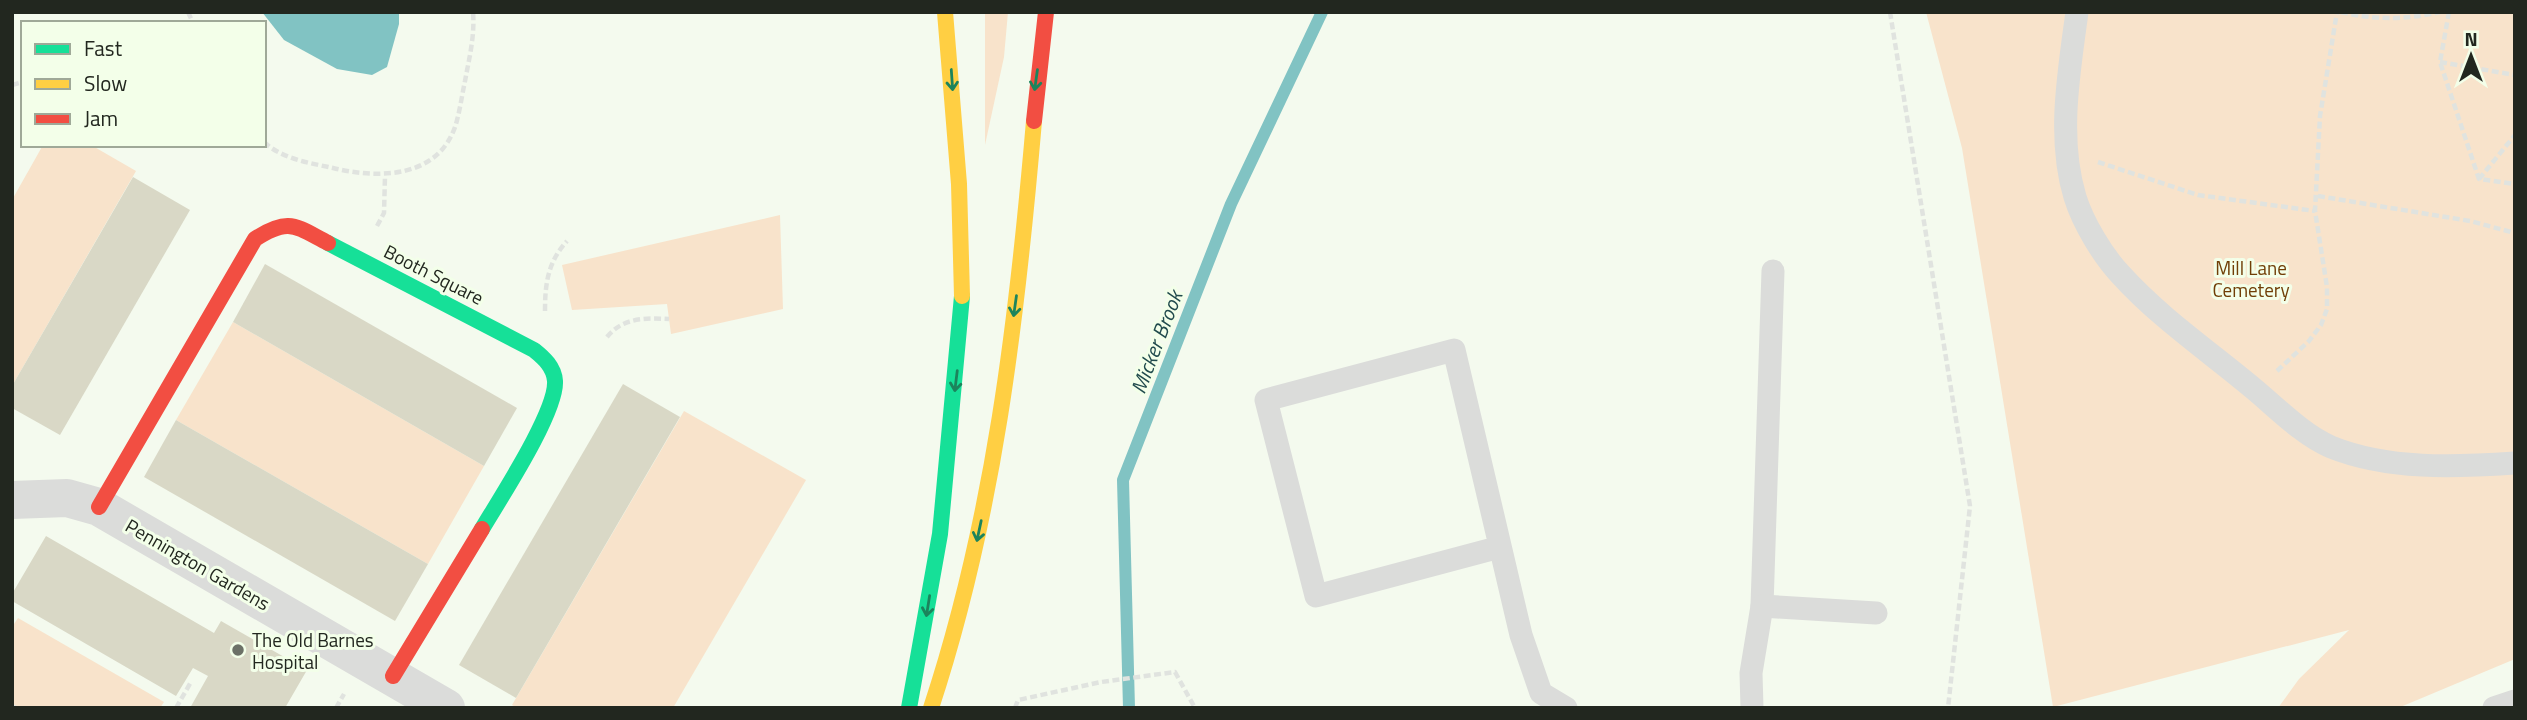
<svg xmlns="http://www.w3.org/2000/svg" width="2527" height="720" viewBox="0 0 2527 720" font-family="'Titillium Web',sans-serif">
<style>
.green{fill:#f8e3cb}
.water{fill:#81c3c3}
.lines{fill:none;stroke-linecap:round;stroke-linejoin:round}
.stream{stroke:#81c3c3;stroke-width:12}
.building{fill:#d9d8c6}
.path{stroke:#e0e3df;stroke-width:4.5;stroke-dasharray:7 3.5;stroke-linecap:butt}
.lane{stroke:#dbdcda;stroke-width:23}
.street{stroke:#dbdcda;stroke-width:38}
.fast{stroke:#16e098;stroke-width:16}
.slow{stroke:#ffcf43;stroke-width:16}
.jam{stroke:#f24e42;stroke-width:16}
.oneway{stroke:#1c845c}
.poi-dot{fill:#6c7167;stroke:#f3ffe9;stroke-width:2.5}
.labels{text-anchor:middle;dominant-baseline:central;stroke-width:6;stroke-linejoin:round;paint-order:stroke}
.park-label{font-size:19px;fill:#703e06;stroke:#f3ffe9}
.street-label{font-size:19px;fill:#22271f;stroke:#f3ffe9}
.poi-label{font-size:19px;fill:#22271f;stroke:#f3ffe9;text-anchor:start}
.water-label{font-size:21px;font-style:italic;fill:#214b4d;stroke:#f3ffe9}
</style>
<rect width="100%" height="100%" fill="#f4faee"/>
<!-- green -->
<g class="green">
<polygon points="985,12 1008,12 1004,57 985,145"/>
<polygon points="1926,12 2515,12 2515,659 2398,708 2278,708 2299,679 2349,630 2053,707 1962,148"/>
<polygon points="43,145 91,145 136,171 12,386 12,200"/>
<polygon points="780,215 783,309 671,334 667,304 572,310 562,265"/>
<polygon points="233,322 484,466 428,564 176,420"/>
<polygon points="684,411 806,480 673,708 517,708 512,705"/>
<polygon points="18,618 164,702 160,708 12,708 12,627"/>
</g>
<!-- water -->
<polygon class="water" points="262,12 399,12 399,24 387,67 372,75 337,69 284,40"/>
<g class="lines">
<!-- stream -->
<polyline class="stream" points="1129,708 1123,480 1231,204 1322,12"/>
</g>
<!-- building -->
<g class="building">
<polygon points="133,177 190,210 60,435 12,408 12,386"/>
<polygon points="265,264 517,408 484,466 233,322"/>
<polygon points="623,384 680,417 516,698 459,665"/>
<polygon points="176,420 428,564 395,621 144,477"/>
<polygon points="46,536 214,633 221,621 307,670 285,708 190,708 208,676 193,668 176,696 12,601 12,594"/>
</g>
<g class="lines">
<!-- path -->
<g class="path">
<polyline points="188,12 193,23"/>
<polyline points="1890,12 1970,506 1948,708"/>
<path d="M2341,12c33,8 65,8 99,0"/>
<polyline points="2449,12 2440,62 2479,179 2515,184"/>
<polyline points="2440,62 2515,75"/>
<polyline points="12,85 23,82"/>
<path d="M264,142c18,17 46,21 69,26 45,11 106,11 123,-44 4,-14 6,-29 9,-43 4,-22 10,-45 8,-69"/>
<polyline points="2098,162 2198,195 2315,211"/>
<polyline points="2479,179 2515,135"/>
<polyline points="2318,196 2470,221 2515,233"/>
<polyline points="377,226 384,213 385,176"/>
<path d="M545,311c0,-28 3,-49 22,-70"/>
<path d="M607,337c16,-20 39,-19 62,-18"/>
<polyline points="2277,371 2309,341 2321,325 2327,309 2327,287 2315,211 2320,116 2337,12"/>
<polyline points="12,706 16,708"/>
<polyline points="176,708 191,682"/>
<polyline points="336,708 344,694"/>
<polyline points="1015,708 1018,700 1101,682 1175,672 1195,708"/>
</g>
<!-- lane -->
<g class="lane">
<path d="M2077,12c-8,60 -20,126 -2,185 8,26 28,59 46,78 39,43 89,77 133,114 24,20 49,46 77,58 57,23 124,20 184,16"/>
<polyline points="1500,547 1316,596 1266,400 1454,350 1521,635 1541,693 1566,708"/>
<polyline points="1762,606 1773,271"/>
<polyline points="1752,708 1751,673 1762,606 1876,613"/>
<polyline points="2494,708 2515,701"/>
</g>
<!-- street -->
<polyline class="street" points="12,500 67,498 99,507 446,708"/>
<!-- fast -->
<g class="fast">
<path d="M328,243l206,107c10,8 20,17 21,31 2,31 -56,119 -73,148"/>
<polyline points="909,708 940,534 962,296"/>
</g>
<!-- slow -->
<g class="slow">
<polyline points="945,12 959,184 962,296"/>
<path d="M931,708c63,-191 86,-388 103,-587"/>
</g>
<!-- jam -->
<g class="jam">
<polyline points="1034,121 1046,12"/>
<path d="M99,507l156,-268c34,-22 40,-13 73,4"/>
<polyline points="393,676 482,529"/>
</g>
</g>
<!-- one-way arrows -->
<defs><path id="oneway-shaft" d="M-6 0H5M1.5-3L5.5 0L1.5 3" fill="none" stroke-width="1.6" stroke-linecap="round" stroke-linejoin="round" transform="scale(1.75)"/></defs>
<g class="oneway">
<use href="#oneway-shaft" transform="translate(952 80) rotate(86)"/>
<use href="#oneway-shaft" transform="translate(1036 80) rotate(98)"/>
<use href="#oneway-shaft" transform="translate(1015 306) rotate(98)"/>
<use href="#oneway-shaft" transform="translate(956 381) rotate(97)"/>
<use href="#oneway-shaft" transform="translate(979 531) rotate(102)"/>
<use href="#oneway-shaft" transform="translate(928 606) rotate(99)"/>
</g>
<!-- markers -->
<circle class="poi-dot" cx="238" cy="650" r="7"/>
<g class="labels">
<!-- park labels -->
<g class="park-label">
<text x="2251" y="267">Mill Lane<tspan x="2251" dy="22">Cemetery</tspan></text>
</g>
<!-- street labels -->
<g class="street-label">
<text transform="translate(434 274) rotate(27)">Booth Square</text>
<text transform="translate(198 564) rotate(30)">Pennington Gardens</text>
</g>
<!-- poi labels -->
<g class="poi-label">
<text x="252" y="639">The Old Barnes<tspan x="252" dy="22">Hospital</tspan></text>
</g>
<!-- water labels -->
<g class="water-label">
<text transform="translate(1156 342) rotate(-69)">Micker Brook</text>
</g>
</g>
<!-- border -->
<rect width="2527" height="720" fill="none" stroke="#22271f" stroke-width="28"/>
<!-- legend -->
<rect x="21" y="21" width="245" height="126" fill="#f3ffe9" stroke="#9fa998" stroke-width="2"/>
<rect x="35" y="44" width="35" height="10" fill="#16e098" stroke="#9fa998" stroke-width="2"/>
<text x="84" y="56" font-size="21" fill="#22271f">Fast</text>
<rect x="35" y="79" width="35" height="10" fill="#ffcf43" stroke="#9fa998" stroke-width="2"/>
<text x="84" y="91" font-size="21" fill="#22271f">Slow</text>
<rect x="35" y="114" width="35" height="10" fill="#f24e42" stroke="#9fa998" stroke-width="2"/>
<text x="84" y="126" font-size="21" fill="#22271f">Jam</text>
<!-- north arrow -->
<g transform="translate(2471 56)" stroke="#f3ffe9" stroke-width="5" paint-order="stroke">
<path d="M0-5L12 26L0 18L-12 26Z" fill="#22271f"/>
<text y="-10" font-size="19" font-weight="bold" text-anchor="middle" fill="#22271f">N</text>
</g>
</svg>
